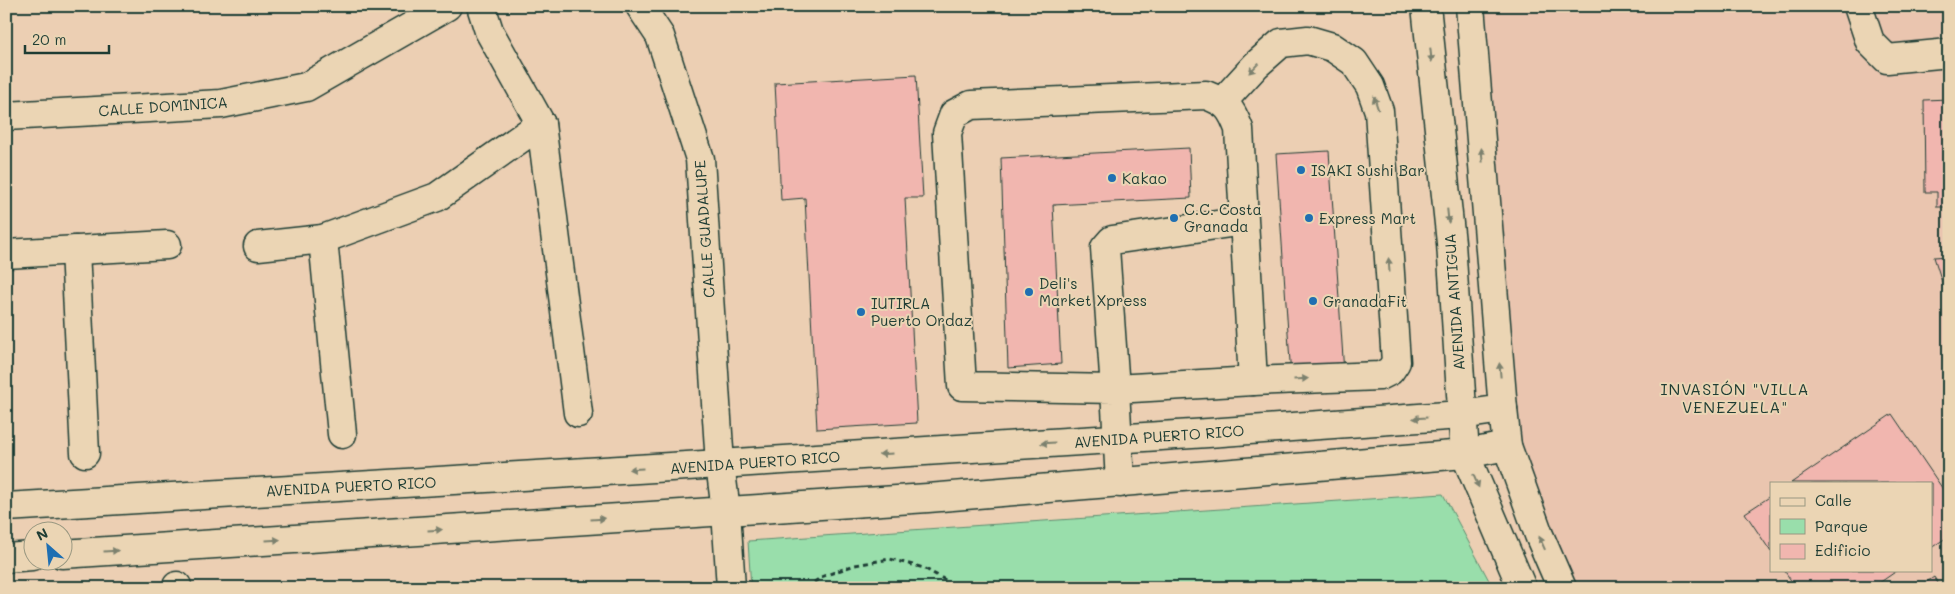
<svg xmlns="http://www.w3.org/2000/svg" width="1955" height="594" viewBox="0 0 1955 594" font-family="Mali,sans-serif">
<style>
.built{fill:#eac5af;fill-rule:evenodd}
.green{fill:#99deab;stroke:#5c8e70}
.building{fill:#f1b6af;stroke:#1f3d34}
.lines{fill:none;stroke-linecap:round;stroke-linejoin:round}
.minor-casing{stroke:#1f3d34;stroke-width:31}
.path{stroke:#1f3d34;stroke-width:3;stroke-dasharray:5 4;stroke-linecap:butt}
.minor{stroke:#ebd5b4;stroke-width:28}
.oneway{fill:#7b816e}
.poi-dot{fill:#1f6fb2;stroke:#ebd5b4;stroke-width:2}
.labels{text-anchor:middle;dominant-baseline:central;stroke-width:4;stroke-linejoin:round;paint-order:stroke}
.street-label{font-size:15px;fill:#1f3d34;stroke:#ebd5b4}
.poi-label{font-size:15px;fill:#1f3d34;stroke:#ebd5b4;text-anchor:start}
.neighbourhood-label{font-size:16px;letter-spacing:1px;fill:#1f3d34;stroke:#ebd5b4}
</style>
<rect width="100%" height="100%" fill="#eccfb3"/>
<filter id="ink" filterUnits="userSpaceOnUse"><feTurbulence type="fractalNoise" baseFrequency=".02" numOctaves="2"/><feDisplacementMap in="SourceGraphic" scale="10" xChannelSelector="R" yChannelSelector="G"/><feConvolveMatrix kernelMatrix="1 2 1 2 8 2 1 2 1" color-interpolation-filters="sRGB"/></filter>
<g filter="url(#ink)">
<!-- built -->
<path class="built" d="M1470,6h479v582h-387l-55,-142zM1771,483h160v87h-160z"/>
<!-- green -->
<polygon class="green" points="1443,494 1493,588 751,588 748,541"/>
<!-- building -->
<g class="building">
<polygon points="916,75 923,198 905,198 917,423 817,429 805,198 781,200 775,83"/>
<polygon points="1949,99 1949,207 1937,207 1937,192 1925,192 1924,100"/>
<polygon points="1189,148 1191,198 1053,205 1061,364 1008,368 1001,158"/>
<polygon points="1329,151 1344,373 1291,377 1276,154"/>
<polygon points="1949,256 1949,304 1934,257"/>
<polygon points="1892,414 1949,498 1949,536 1931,548 1931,483 1791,483"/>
<polygon points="1771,496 1771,552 1745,513"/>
<polygon points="1784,570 1898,570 1872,588 1796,588"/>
<polygon points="1934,577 1941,588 1918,588"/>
</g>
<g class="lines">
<!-- minor casing -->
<g class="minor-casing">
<g id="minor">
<polyline points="481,6 489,31 541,124 578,413"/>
<polyline points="640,6 660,36 700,159 720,464 726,511 731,588"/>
<polyline points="1426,6 1451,243 1465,454 1522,588"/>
<polyline points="1470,6 1503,409 1507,446 1539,535 1562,588"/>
<polyline points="1858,6 1870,42 1887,59 1949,53"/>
<polyline points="1223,101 1256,65 1281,43 1308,40 1332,47 1354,62 1370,86 1379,111 1396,362 1390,371 1380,376 1253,381"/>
<polyline points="6,116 221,104 306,87 447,6"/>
<polyline points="323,239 342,434"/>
<polyline points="258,246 323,239 437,197 541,124"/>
<polyline points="75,250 85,453"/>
<polyline points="6,254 167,245"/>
<path d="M1120,483l-5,-94 138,-8 -14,-252c-8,-21 -12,-26 -33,-34l-235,10 -17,9 -7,19 15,253 153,3 -10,-141 7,-8 132,-19"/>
<polyline points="6,507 720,464 1208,433 1461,415 1503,409"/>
<polyline points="62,554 928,498 1465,454 1507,446"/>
<polyline points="6,558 32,556"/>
<polyline points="177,588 177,586"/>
</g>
</g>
<!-- path -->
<polyline class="path" points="807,588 821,577 855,565 890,559 924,568 952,584 954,588"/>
<!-- minor -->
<use href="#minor" class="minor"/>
</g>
<!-- one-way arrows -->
<defs><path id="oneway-solid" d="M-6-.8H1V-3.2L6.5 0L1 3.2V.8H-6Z" transform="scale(1.25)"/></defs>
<g class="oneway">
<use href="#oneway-solid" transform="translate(1431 55) rotate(84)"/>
<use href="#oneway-solid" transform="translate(1254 68) rotate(134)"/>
<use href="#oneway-solid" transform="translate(1376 103) rotate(-108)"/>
<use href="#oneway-solid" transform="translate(1482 155) rotate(-95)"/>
<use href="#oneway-solid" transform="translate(1448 216) rotate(84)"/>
<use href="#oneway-solid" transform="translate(1389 265) rotate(-94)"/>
<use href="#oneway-solid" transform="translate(1500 370) rotate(-95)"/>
<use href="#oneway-solid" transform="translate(1301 379) rotate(-3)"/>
<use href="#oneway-solid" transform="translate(1420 418) rotate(176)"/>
<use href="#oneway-solid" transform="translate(1048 443) rotate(176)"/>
<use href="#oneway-solid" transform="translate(886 454) rotate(176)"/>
<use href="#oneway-solid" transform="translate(636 469) rotate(177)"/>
<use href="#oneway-solid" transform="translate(1476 481) rotate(67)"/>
<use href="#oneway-solid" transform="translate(598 519) rotate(-4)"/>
<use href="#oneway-solid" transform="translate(435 530) rotate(-4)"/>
<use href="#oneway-solid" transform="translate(273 540) rotate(-4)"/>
<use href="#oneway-solid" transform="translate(1542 543) rotate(-114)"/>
<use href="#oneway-solid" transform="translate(111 551) rotate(-4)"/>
</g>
</g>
<!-- markers -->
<g class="poi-dot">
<circle cx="1301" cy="170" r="5"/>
<circle cx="1112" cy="178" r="5"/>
<circle cx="1174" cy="218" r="5"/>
<circle cx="1309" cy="218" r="5"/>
<circle cx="1029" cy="292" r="5"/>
<circle cx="1313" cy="301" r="5"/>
<circle cx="861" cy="312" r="5"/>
</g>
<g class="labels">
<!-- street labels -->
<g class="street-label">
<text transform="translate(163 106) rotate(-4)">CALLE DOMINICA</text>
<text transform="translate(704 229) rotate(-94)">CALLE GUADALUPE</text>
<text transform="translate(1454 302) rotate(-94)">AVENIDA ANTIGUA</text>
<text transform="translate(1159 436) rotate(-4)">AVENIDA PUERTO RICO</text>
<text transform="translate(755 462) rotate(-4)">AVENIDA PUERTO RICO</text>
<text transform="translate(351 486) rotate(-3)">AVENIDA PUERTO RICO</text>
</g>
<!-- poi labels -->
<g class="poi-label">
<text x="1311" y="170">ISAKI Sushi Bar</text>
<text x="1122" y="178">Kakao</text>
<text x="1184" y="209">C.C. Costa<tspan x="1184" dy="17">Granada</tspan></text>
<text x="1319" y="218">Express Mart</text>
<text x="1039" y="283">Deli's<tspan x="1039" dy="17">Market Xpress</tspan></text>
<text x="1323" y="301">GranadaFit</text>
<text x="871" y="303">IUTIRLA<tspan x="871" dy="17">Puerto Ordaz</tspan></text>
</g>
<!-- neighbourhood labels -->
<g class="neighbourhood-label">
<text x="1735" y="388">INVASIÓN "VILLA<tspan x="1735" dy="18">VENEZUELA"</tspan></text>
</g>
</g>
<!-- margin -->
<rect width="1955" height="594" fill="none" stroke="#ebd5b4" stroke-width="25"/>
<rect x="12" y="12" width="1930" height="569" fill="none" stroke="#1f3d34" stroke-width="2" filter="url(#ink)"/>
<!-- legend -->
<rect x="1770" y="482" width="162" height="90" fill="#ebd5b4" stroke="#999881"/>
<rect x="1780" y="498" width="25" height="8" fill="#ebd5b4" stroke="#999881"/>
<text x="1815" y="506" font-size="15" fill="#1f3d34">Calle</text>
<rect x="1780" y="519" width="25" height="15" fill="#99deab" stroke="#999881"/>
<text x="1815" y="532" font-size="15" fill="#1f3d34">Parque</text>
<rect x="1780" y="544" width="25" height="15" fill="#f1b6af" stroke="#999881"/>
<text x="1815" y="556" font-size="15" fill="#1f3d34">Edificio</text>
<!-- north arrow -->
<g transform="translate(48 546) rotate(333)"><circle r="24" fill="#ebd5b4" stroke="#999881"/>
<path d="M0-4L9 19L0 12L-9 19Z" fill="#1f6fb2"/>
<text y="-8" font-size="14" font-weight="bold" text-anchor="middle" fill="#1f3d34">N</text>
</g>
<!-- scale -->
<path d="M25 45v8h84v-8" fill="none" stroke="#1f3d34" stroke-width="2.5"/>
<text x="32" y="45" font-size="15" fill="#1f3d34" stroke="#ebd5b4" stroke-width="4" paint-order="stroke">20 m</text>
</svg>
